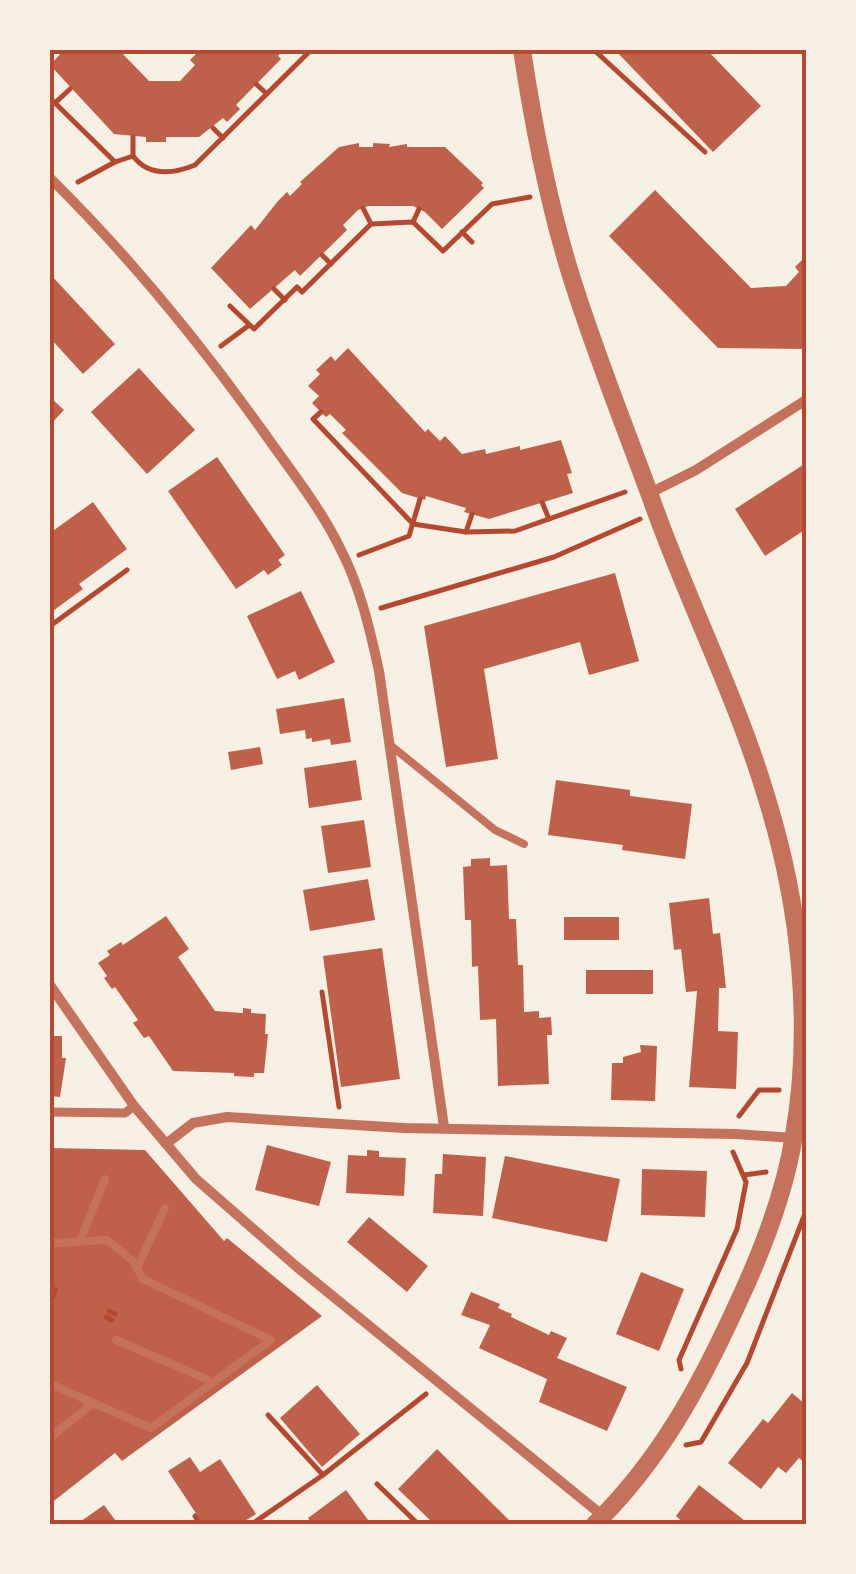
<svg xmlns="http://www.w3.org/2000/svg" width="856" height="1574" viewBox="0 0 856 1574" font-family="'Varela Round',sans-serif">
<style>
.building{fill:#bf614a}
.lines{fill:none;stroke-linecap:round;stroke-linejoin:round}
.path{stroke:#b5482f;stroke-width:5}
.service{stroke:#c5725c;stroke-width:8}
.pedestrian{stroke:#c5725c;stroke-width:9}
.minor{stroke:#c5725c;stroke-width:10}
.tertiary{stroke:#c5725c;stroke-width:18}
.neatline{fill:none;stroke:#b5482f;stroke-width:4}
</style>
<rect width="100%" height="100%" fill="#f6efe4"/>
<!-- building -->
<g class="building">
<polygon points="64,50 119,50 149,81 180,81 195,65 190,60 200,50 283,50 278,56 281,59 236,105 240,109 227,122 223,118 199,137 166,137 166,142 146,142 146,137 114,134 50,65"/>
<polygon points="615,50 707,50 761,106 713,152"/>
<polygon points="359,143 359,147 373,147 373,143 390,144 389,147 407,144 407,147 445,147 483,183 481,185 484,188 442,229 425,212 413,206 368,206 358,210 343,225 347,230 300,276 295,270 250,309 211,268 251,225 255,230 278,201 287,192 290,196 302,184 300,182 339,147"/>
<polygon points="655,190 751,288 786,286 799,272 795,267 806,256 806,349 718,348 609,236"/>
<polygon points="50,274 115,344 83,374 50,338"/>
<polygon points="348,348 425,432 428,429 440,441 445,436 462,454 485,449 486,454 520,446 520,450 561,440 572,473 567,474 573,493 489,519 464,512 466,508 426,496 425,500 402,493 342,433 346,430 330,414 326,417 312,403 319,396 308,386 320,374 316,370 331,356 335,361"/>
<polygon points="139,368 195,430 147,474 91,412"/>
<polygon points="50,397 64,410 50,425"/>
<polygon points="217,457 285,555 278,560 282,565 268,575 264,570 236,589 168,491"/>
<polygon points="806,463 806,529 765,556 735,509"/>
<polygon points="93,502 127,549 79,584 83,589 50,613 50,533"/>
<polygon points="615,573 639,661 589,675 580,642 484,669 498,759 446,767 424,626"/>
<polygon points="301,591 335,662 299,680 295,671 277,679 247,616"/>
<polygon points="344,698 351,742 331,745 330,739 312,742 312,738 306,739 305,730 280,734 276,709"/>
<polygon points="260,747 263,764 231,770 228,752"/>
<polygon points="356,760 362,800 309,808 304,768"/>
<polygon points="556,780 630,790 630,796 692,804 685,859 622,850 623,845 548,835"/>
<polygon points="364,820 371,867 328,873 321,826"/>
<polygon points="490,858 490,866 507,865 509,919 516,919 518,965 523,965 524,1012 539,1011 539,1018 551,1017 552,1035 547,1035 549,1084 498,1086 496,1019 480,1020 478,966 472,967 471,920 465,920 463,867 471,866 471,859"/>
<polygon points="368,879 375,920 310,931 303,890"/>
<polygon points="709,898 713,934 720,933 726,988 719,988 718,1031 738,1032 736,1089 689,1087 697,991 686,992 681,949 674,950 669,903"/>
<polygon points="166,916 189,949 178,957 215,1011 243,1013 243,1008 251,1009 251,1013 266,1014 265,1034 268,1034 264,1073 254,1073 254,1077 234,1076 234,1073 173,1071 149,1036 144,1038 133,1023 138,1020 115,987 112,989 104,978 107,976 98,963 110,955 107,951 121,942 123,945"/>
<rect x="564" y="917" width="55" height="23"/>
<polygon points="382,948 400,1079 341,1087 323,956"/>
<rect x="586" y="970" width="67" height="24"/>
<polygon points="50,1036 62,1036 62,1058 66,1058 60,1097 50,1096"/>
<polygon points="640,1045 657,1046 655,1101 611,1100 612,1063 623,1063 623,1057 641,1052"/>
<polygon points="267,1145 331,1162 319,1206 255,1190"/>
<polygon points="50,1148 145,1150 224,1241 227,1238 322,1316 122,1461 115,1453 50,1504"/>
<polygon points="367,1150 379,1151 379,1157 406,1158 404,1196 346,1193 348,1155 367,1156"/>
<polygon points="443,1154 486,1157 483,1216 433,1213 435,1174 442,1174"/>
<polygon points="505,1156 620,1179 607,1242 492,1218"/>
<polygon points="642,1169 707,1171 705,1217 641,1215"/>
<polygon points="369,1217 428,1266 407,1292 347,1242"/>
<polygon points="641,1272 684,1289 659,1351 616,1334"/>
<polygon points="471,1292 500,1304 498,1308 512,1314 511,1317 549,1335 551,1331 567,1338 557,1358 627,1387 607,1431 539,1402 547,1379 479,1348 490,1325 461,1315"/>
<polygon points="317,1385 360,1434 322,1467 280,1418"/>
<polygon points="792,1393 806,1405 806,1464 799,1458 786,1473 778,1467 761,1489 728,1463 763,1419 768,1423"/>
<polygon points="437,1449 511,1522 509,1524 434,1524 398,1489"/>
<polygon points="190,1457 200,1472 220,1459 256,1514 240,1524 203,1524 168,1471"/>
<polygon points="699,1485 749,1524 685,1524 676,1516"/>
<polygon points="346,1490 371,1524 312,1524 308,1518"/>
<polygon points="104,1505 118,1524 77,1524"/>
</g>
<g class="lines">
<!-- path -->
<g class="path">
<polyline points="594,50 705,152"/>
<polyline points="256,84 267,94"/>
<path d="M50,102l2,-2 63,62 18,-6c16,21 40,18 62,9l116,-115"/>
<polyline points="55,103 70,89"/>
<polyline points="213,128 223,138"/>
<polyline points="133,137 133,156"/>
<polyline points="78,182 115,162"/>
<polyline points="363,208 371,224"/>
<polyline points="413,222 419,209"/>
<polyline points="462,232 472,242"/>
<polyline points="322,255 331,264"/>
<polyline points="274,289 285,300"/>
<polyline points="230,306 254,329 297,287 302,292 371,224 413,222 443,251 492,204 530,197"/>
<polyline points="221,346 248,326"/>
<polyline points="321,412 313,419 413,524 466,532 515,531 625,492"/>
<polyline points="542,502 549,519"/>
<polyline points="466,532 472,514"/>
<polyline points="359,555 409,536 420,499"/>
<polyline points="381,608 554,557 640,519"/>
<polyline points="50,626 127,570"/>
<polyline points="322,992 339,1107"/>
<polyline points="739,1116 759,1090 779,1090"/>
<polyline points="744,1175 766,1172"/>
<polyline points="52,1288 55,1290"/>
<polyline points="50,1294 54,1295"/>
<polyline points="109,1311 115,1314"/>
<polyline points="106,1317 112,1320"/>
<polyline points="681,1369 679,1360 737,1229 746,1182 733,1152"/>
<polyline points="268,1415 323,1475"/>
<polyline points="686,1445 701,1442 747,1363 806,1211"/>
<polyline points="377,1484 418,1524"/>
<polyline points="195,1516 200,1524"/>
<polyline points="252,1524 323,1475 426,1394"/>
</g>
<!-- service -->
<g class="service">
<polyline points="389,744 495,830 524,844"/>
<polyline points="50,1240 55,1243 107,1240 133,1261 143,1279 271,1340 151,1428 50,1384"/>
<polyline points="80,1241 105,1179"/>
<polyline points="137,1268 165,1208"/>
<polyline points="116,1340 213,1382"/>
<polyline points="50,1438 93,1403"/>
</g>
<!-- pedestrian -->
<polyline class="pedestrian" points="50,1112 125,1113 134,1106"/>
<!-- minor -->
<g class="minor">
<path d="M50,178c79,78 151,166 215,256 26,37 55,73 75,114 20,38 30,82 39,123l65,456"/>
<polyline points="650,493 696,470 806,400"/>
<polyline points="50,985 134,1106 196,1179 297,1267 603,1516"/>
<polyline points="166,1144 193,1123 227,1117 404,1128 736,1134 794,1138"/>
</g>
<!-- tertiary -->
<path class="tertiary" d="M522,50c11,73 25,146 46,216 25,83 59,165 88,246 35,96 82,189 111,287 33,107 46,226 27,336 -9,58 -33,119 -58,172 -37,81 -77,154 -141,217"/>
</g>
<!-- border -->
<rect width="856" height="1574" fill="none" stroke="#f6efe4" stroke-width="105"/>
<rect x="52" y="52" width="752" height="1470" class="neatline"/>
</svg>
